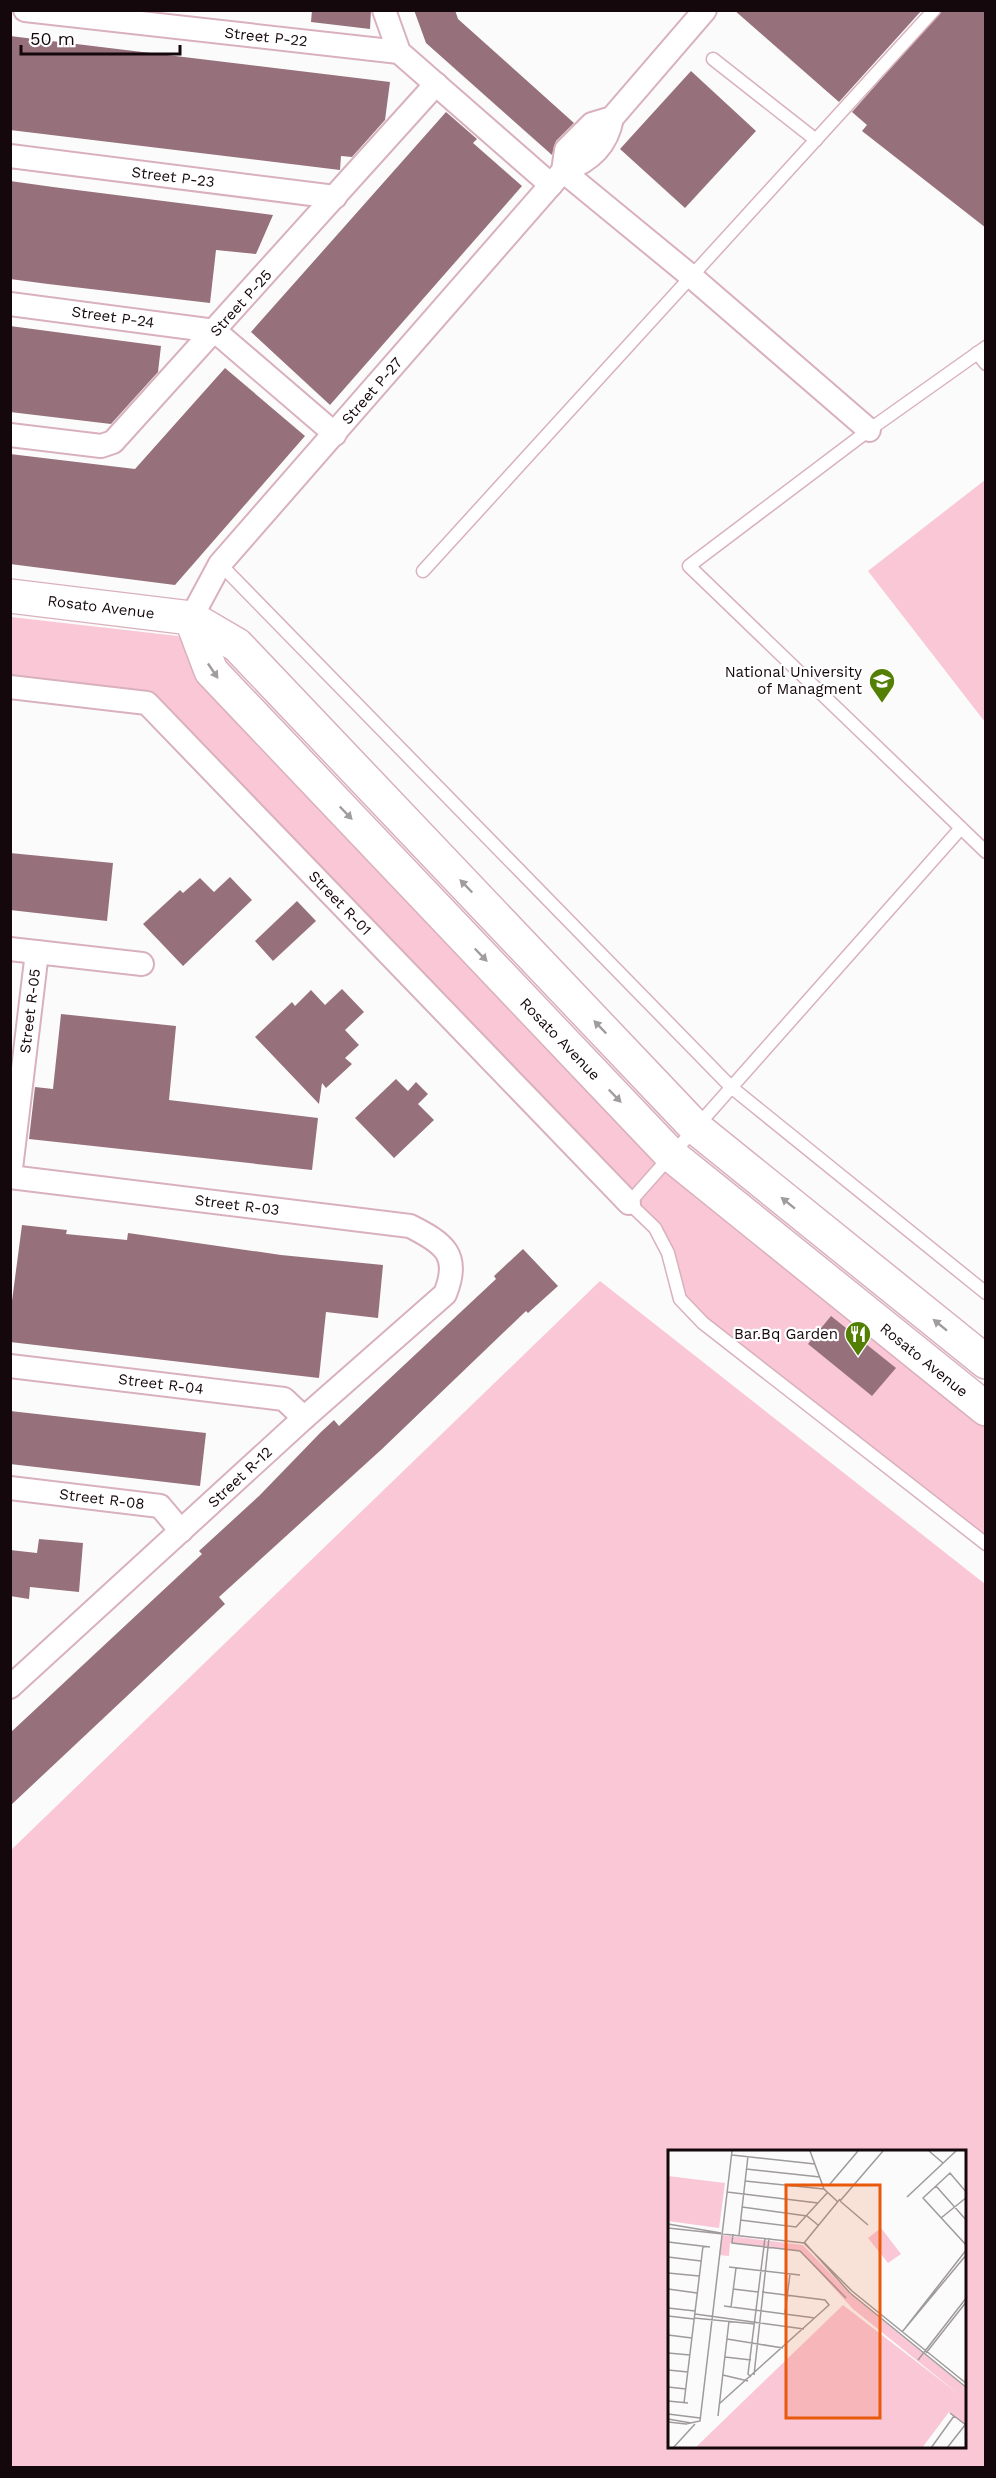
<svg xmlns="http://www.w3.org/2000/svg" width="996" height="2478" viewBox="0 0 996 2478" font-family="'Work Sans',sans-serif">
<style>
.green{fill:#fac7d7;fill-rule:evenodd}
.building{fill:#96717c}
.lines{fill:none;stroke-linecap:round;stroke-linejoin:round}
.lane-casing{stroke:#d9b1bd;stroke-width:15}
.street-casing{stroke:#d9b1bd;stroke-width:26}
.secondary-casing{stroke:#d9b1bd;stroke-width:36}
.lane{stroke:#fff;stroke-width:12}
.street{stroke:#fff;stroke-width:22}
.secondary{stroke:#fff;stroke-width:33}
.oneway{fill:#a19c9e}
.labels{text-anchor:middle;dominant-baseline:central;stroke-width:4.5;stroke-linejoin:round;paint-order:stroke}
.street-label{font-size:15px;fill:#15080d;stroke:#fff}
.poi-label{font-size:15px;fill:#15080d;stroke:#fff;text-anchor:end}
.inset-road{fill:none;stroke:#9f9a9c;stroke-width:1.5}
.view{fill:#e8590c;fill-opacity:0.15;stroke:#e8590c;stroke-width:3}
.inset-edge{fill:none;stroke:#15080d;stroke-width:3}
</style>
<rect width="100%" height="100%" fill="#fbfbfb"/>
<!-- green -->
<g class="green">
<polygon points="985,480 985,722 868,571"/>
<polygon points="11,617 178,636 671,1155 985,1409 985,1544 680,1299 655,1228 147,703 11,687"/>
<path d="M600,1281l385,303v883h-974v-617zM669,2151h295v295h-295z"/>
</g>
<!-- building -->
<g class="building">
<polygon points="312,10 371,10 370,29 311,22"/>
<polygon points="414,10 455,10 458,19 574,123 556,141 552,155 426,43"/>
<polygon points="734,10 922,10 839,102"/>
<polygon points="942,10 986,10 986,228 862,131 867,125 852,112"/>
<polygon points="10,36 390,82 385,120 352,157 341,156 340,170 10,130"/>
<polygon points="691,71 756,131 685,208 620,149"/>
<polygon points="446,112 477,139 473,143 522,186 330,405 251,332"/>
<polygon points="10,181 53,187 273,215 256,254 216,250 210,303 48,284 10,279"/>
<polygon points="10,326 161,346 158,372 111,424 10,412"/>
<polygon points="225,368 305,436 175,585 10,564 10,454 135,469"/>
<polygon points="10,853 113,863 107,921 10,910"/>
<polygon points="230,877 252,900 183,966 143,924 180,890 183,893 200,878 214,892"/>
<polygon points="297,901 316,921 273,961 255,941"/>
<polygon points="342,989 364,1012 345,1030 359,1045 345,1058 352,1064 326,1088 322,1083 319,1104 255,1037 292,1002 295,1006 311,990 325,1005"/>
<polygon points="61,1014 176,1026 169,1100 318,1118 312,1170 29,1139 35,1087 53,1089"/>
<polygon points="396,1079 408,1091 416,1082 428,1094 418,1104 434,1120 394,1158 355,1118"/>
<polygon points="22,1225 67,1230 66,1234 127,1240 128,1233 281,1255 383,1265 378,1318 326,1312 319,1378 10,1342 10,1316"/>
<polygon points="523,1249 558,1286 528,1313 526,1311 382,1449 219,1597 225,1604 10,1806 10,1733 202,1554 199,1551 259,1496 321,1432 334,1420 339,1426 496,1279 494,1276"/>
<polygon points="831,1316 896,1368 872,1396 808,1344"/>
<polygon points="10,1411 206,1433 200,1486 10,1464"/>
<polygon points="39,1539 83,1543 79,1592 30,1587 29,1599 10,1596 10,1550 37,1553"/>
</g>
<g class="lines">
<!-- lane casing -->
<g class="lane-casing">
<g id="lane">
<polyline points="713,59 816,140"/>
<polyline points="986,347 869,430 689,566 986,852"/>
<polyline points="977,353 986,364"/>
<polyline points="220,564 731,1087 986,1293"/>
<polyline points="423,571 934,10"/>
<polyline points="961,828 629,1203 655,1228 668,1253 680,1299 703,1323 986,1544"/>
</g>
</g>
<!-- street casing -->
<g class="street-casing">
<g id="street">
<polyline points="25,10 399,52"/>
<polyline points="384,10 399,52 551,185"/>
<polyline points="10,156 335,197"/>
<polyline points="563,171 692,277 869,430"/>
<polyline points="563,171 566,150 592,124 612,118 705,10"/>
<polyline points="10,304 215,331 335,434"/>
<polyline points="10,435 101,446 113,442 436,84"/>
<path d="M191,618l29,-54 343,-393c26,-9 44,-25 49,-53"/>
<polyline points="10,687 147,703 629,1203"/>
<polyline points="10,949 142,964"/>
<path d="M10,1177l400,49c34,17 51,29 35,68l-141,124 -294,269"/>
<polyline points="10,1177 37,952"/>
<polyline points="10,1366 284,1399 304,1418"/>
<polyline points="10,1488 160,1506 181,1531"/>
</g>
</g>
<!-- secondary casing -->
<g class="secondary-casing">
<g id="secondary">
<polyline points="10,596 191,618 237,645 696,1128 986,1362"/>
<polyline points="191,618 211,671 671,1155 986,1409"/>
</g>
</g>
<!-- lane -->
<use href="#lane" class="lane"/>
<!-- street -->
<use href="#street" class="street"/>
<!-- secondary -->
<use href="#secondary" class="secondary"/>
</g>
<!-- one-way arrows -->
<defs><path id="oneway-solid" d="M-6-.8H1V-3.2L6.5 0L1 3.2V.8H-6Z" transform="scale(1.5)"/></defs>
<g class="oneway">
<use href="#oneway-solid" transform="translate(213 671) rotate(56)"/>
<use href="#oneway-solid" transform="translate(346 813) rotate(46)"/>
<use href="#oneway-solid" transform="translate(466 886) rotate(-134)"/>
<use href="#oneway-solid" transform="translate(481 955) rotate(46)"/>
<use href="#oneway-solid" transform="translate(600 1027) rotate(-134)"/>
<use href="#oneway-solid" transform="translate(615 1096) rotate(46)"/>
<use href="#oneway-solid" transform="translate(788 1203) rotate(-141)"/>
<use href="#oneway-solid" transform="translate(940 1325) rotate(-141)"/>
</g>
<!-- icons -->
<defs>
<g id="university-pin" transform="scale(1.35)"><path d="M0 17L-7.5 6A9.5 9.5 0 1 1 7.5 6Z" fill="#537f04" stroke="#fff"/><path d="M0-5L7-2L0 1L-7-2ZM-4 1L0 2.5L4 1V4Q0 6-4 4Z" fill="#fff"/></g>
<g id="restaurant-pin" transform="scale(1.35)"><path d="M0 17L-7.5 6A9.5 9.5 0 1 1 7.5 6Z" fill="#537f04" stroke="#fff"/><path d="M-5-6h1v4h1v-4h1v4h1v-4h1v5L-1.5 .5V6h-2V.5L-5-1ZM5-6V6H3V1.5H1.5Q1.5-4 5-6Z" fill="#fff"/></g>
</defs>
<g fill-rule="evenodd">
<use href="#university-pin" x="882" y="681"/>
<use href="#restaurant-pin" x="858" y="1334"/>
</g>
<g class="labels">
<!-- street labels -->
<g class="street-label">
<text transform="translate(266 37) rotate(6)">Street P-22</text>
<text transform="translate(173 177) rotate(7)">Street P-23</text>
<text transform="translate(241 303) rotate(-48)">Street P-25</text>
<text transform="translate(113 317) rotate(8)">Street P-24</text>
<text transform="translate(372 391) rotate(-49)">Street P-27</text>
<text transform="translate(101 607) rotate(7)">Rosato Avenue</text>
<text transform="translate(340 903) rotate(46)">Street R-01</text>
<text transform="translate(30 1011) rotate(-83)">Street R-05</text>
<text transform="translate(560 1039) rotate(46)">Rosato Avenue</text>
<text transform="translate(237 1205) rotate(7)">Street R-03</text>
<text transform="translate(924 1360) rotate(39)">Rosato Avenue</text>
<text transform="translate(161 1384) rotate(7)">Street R-04</text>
<text transform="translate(240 1477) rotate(-43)">Street R-12</text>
<text transform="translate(102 1499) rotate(7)">Street R-08</text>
</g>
<!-- poi labels -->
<g class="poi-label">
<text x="862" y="672">National University<tspan x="862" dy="17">of Managment</tspan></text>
<text x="838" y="1334">Bar.Bq Garden</text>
</g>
</g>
<!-- overview -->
<g transform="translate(668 2150)">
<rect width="298" height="298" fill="#fbfbfb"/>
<path d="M0,26l57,7 -6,45 -51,-7zM213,78l20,26 -13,9 -20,-25zM54,85l81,10 47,49 116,94v38l-17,-14 -27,36h-227l148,-143 118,91 -108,-87 -53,-58 -70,-8 -1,13 -10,-1z" fill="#fac7d7"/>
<path class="inset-road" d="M142,1l14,38 14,13M261,1l14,12M64,5l83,9M78,19l74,8M77,31l79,8M162,34l28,-33M268,36l31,35M59,42l91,11M299,43l-17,-20 -27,25 44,48M239,47l49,-46M172,51l43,-50M172,51l28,24M74,57l65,9 11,9M273,68l26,-21M72,70l56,7 32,-35M0,74l53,9M0,78l136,15 48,48 115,93M65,84l-1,9 68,8 46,47M71,85l9,-79M0,92l42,5M136,93l36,-44M137,93l45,50 117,95M0,107l33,4M61,117l71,8M0,123l31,3M0,139l29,4M65,139l25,3M56,156l91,12M63,157l5,-39M0,158l27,3M117,163l5,-39M27,164l109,15M0,166l26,3M26,168l61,6M238,177l61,-78M234,182l65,-78M0,185l24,3M59,189l56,9M0,203l22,2M258,203l41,-52M57,207l26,3M250,210l49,-63M0,220l20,2M55,225l25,6M86,225l15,-137M83,227l-3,-3 17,-136M0,237l18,2M0,251l20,2M16,253l19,-157M51,254l110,-99 -4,-5 -63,-8M282,263l16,12M0,264l32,4M50,266l11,-95M0,269l23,4M0,272l18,2 14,-3 32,-270M5,298l22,-24M263,298l23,-32M279,298l18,-23"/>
<path class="view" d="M118,35h94v233h-94z"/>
<rect width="298" height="298" class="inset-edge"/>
</g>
<!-- border -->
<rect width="996" height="2478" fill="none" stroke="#15080d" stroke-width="24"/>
<!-- scale -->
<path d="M21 45v9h159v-9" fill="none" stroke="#15080d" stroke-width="3"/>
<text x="30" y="45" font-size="18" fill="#15080d" stroke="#ffffff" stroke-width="4.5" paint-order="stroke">50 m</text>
</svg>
